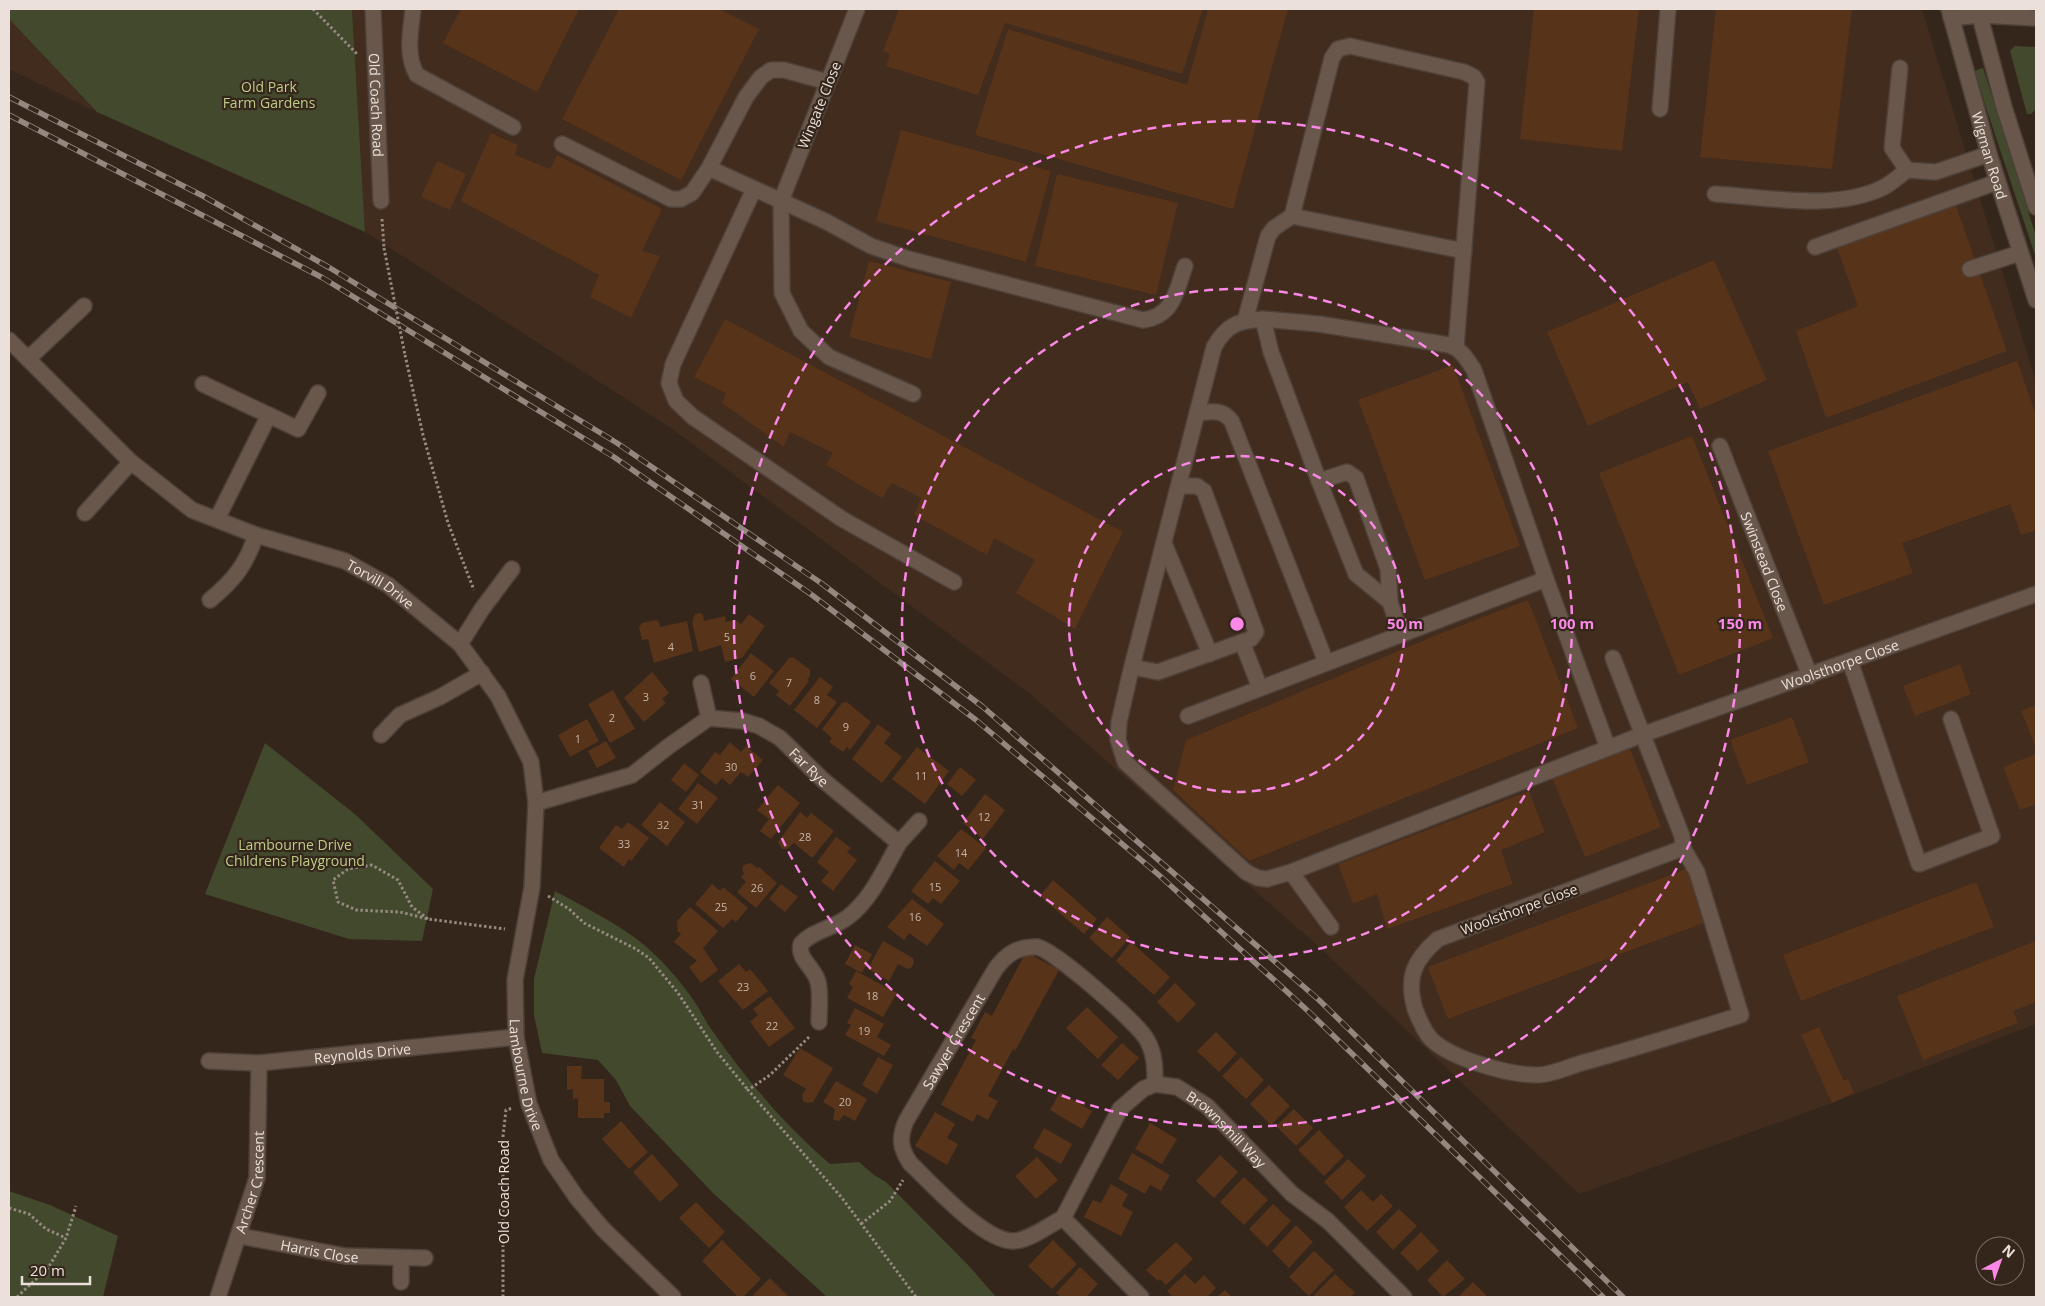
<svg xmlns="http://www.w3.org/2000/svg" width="2045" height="1306" viewBox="0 0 2045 1306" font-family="'Open Sans',sans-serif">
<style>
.built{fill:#412c1e}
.green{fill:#42492c}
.building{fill:#573319}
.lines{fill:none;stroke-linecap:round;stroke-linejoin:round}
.minor-casing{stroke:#4e4139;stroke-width:18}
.path{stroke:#958980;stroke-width:3;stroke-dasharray:2.5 2.5;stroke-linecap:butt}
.minor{stroke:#69574c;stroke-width:15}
.rail-casing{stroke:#93877f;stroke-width:5.5}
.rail{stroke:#35261c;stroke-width:4;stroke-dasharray:11;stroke-linecap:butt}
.path-bridge{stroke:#958980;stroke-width:3;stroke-dasharray:2.5 2.5;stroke-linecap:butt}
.ring{fill:none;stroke:#fb87e6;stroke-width:2.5;stroke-dasharray:9 6}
.labels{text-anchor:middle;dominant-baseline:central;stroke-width:4.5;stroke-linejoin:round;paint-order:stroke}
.number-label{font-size:11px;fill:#c6b6aa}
.park-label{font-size:14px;fill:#bdcd86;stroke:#35261c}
.street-label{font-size:14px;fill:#ebe1da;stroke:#35261c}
.centre{fill:#fb87e6;stroke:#35261c;stroke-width:2.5}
.ring-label{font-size:15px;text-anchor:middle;font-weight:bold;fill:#fb87e6;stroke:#35261c;stroke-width:4.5;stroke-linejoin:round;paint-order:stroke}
</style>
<rect width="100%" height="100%" fill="#35261c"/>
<!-- built -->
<g class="built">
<polygon points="352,9 1922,9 2036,382 2036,1024 1832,1103 1579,1194 1317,945 1030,694 671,428 365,232"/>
<polygon points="9,19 97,112 9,69"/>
</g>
<!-- green -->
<g class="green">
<polygon points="9,9 352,9 365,232 97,112 9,19"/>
<polygon points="2015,46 2036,47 2036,109 2031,114 2027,114 2010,51"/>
<polygon points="1983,68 2036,236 2036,258 1974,71"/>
<polygon points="265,743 356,815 433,889 422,941 349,939 205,894"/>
<path d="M555,891c29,16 62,32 88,53 19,16 37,36 51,57 7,10 12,22 20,32 34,49 71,92 116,131l29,-2 15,13 12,7 83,84 27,31h-169l-114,-104 -83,-87 -14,-26 -18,-20 -56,-7 -8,-38v-36z"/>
<polygon points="9,1191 50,1205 118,1236 103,1297 9,1297"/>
</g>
<!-- building -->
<g class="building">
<polygon points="461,9 579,9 537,92 443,43"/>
<polygon points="619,9 719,9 759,29 681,180 562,119"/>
<polygon points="899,9 1203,9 1182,74 1005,23 978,95 886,66 890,54 883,51"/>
<polygon points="1208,9 1288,9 1233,209 975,135 1008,29 1187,85"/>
<polygon points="1534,9 1639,9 1622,151 1520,139"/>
<polygon points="1716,9 1852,9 1832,169 1700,157"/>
<polygon points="901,130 1051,171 1026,262 876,221"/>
<polygon points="491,133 518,145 515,155 550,169 557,155 662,209 642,251 660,256 631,318 590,297 599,275 461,201"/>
<polygon points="437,161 466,174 450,210 421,197"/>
<polygon points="1057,174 1178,203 1156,295 1035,266"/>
<polygon points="1954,200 2007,351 1826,418 1796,331 1858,306 1836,245"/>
<polygon points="1714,260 1767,380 1700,409 1688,382 1588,426 1547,332"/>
<polygon points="869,261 951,282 931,359 849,337"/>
<polygon points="725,319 1123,532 1075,629 1016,593 1035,560 994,538 987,555 914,515 921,498 892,483 882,498 826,465 833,453 790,432 784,447 722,403 726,393 694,377"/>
<polygon points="2017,361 2036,415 2036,530 2021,535 2010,504 1902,543 1913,573 1824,605 1768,451"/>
<polygon points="1453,365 1520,546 1425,580 1358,400"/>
<polygon points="1692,436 1773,638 1679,675 1599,473"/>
<polygon points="1528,600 1578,728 1249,861 1173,790 1186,740 1444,632"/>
<polygon points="700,613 703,615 704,621 725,616 726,622 735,620 741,624 749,614 765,626 742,658 725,662 721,645 699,652 692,623 695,614"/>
<polygon points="655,620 659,622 660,627 687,621 693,651 654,663 648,639 642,640 639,627 642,623"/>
<polygon points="751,653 774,671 754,697 731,679"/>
<polygon points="793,657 810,670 810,676 807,680 809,681 790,706 776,695 779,691 769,683 789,658"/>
<polygon points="1960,664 1971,694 1915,716 1903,686"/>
<polygon points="652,672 669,693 662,699 666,703 644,722 624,698"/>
<polygon points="820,677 833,687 827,695 837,702 817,728 794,710"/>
<polygon points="613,690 635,729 610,743 588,704"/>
<polygon points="847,702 871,722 850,750 847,747 843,752 829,742 832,738 822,729 842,703"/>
<polygon points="2036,705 2036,748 2021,711"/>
<polygon points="1792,717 1809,762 1747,785 1730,740"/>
<polygon points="587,719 599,741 570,757 558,735"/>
<polygon points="878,724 891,734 884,743 902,757 882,783 852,759"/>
<polygon points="606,741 616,758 597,768 588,751"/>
<polygon points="730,742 741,752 746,746 763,760 748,777 741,772 730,785 722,778 716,785 700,772 715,752 720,755"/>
<polygon points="1628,744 1661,827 1585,857 1551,775"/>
<polygon points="917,747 949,771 925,804 892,779"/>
<polygon points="2036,754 2036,804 2020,810 2003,767"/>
<polygon points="684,763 699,775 686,792 671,780"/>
<polygon points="960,767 976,780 962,796 947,784"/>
<polygon points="698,783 718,798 697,824 678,809"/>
<polygon points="778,785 800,803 771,839 760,831 769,819 757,810"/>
<polygon points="1529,791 1545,832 1501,850 1513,884 1387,929 1377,894 1353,904 1338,864"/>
<polygon points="985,794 1005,810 983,839 963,823"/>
<polygon points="660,802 685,822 667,846 641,825"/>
<polygon points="800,812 807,818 811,813 834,831 812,858 794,843 787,849 782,849 778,842"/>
<polygon points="628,822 649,838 631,861 629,859 624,867 599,848 616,825 622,829"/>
<polygon points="961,829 986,848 968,870 959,863 954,870 937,856"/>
<polygon points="836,837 851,848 847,852 857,860 833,891 821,881 829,872 817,862"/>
<polygon points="935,861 960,881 941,904 933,898 928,904 911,891"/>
<polygon points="751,863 757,868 759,867 777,883 756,908 737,892 746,882 741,877 744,874 742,868 746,864"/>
<polygon points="1691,867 1711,920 1448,1019 1428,967"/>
<polygon points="1053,880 1097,919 1084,934 1040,896"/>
<polygon points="1976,882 1994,927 1801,1001 1783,955"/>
<polygon points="712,884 720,891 723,887 748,908 736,922 732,919 723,928 695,904"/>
<polygon points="781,884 798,897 785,912 769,899"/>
<polygon points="912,899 944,924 927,946 909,933 904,940 887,927"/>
<polygon points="690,907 718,931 703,948 718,970 701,983 689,967 697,961 674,942 681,934 678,932 677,921"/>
<polygon points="1107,917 1130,937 1112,958 1089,938"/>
<polygon points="883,941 913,958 914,963 911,968 907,969 898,964 889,981 868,969"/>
<polygon points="2036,941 2036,1002 2013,1011 2018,1023 1923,1060 1897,996"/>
<polygon points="1131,942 1170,977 1154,995 1116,961"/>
<polygon points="855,945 872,954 862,973 845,964"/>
<polygon points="1026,952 1059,970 1015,1051 1013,1049 988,1096 998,1101 988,1120 977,1114 973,1122 941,1105 976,1040 971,1038 985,1012 992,1016"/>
<polygon points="739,964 746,972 750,969 768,991 743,1010 718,981"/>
<polygon points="856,971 897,993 883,1017 847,998 853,987 849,984"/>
<polygon points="1175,983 1196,1004 1178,1023 1157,1002"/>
<polygon points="770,996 795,1028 769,1047 750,1022 758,1015 753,1009"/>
<polygon points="1087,1007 1118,1037 1098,1059 1066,1028"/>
<polygon points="855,1008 884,1024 877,1037 891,1045 884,1056 845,1035 851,1025 847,1023"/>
<polygon points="1819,1027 1844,1081 1848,1079 1854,1093 1832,1103 1801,1035"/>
<polygon points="1216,1032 1237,1053 1219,1072 1197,1051"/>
<polygon points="1122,1043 1139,1058 1118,1080 1101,1065"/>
<polygon points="800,1048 833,1068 813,1102 807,1103 803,1101 802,1095 806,1089 783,1075"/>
<polygon points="878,1057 893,1065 877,1094 862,1085"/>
<polygon points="1241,1057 1264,1080 1246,1099 1222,1076"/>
<polygon points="567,1066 582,1066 581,1079 604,1079 604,1102 610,1102 610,1113 604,1113 604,1118 578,1118 578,1098 573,1099 573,1089 567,1090"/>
<polygon points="836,1081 867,1099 855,1121 844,1115 839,1121 833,1120 835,1109 823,1102"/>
<polygon points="1269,1085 1290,1106 1271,1125 1250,1104"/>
<polygon points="1060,1092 1092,1111 1082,1129 1050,1110"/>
<polygon points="1294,1109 1313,1128 1296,1146 1276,1126"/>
<polygon points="935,1112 955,1124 947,1138 958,1144 947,1165 915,1146"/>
<polygon points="621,1121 648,1152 629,1169 602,1139"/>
<polygon points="1150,1123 1177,1139 1162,1164 1135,1149"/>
<polygon points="1044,1128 1072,1144 1061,1164 1033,1148"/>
<polygon points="1319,1130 1344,1156 1324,1176 1298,1150"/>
<polygon points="1132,1153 1170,1175 1161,1191 1150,1185 1145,1194 1118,1179"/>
<polygon points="652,1154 679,1185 660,1202 633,1172"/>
<polygon points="1220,1155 1238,1172 1214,1198 1196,1181"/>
<polygon points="1037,1157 1058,1180 1036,1199 1015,1176"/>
<polygon points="1348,1159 1366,1176 1342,1200 1324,1182"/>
<polygon points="1244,1177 1268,1200 1244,1225 1220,1202"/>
<polygon points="1111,1184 1128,1194 1122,1206 1133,1212 1121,1236 1084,1217 1093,1200 1101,1203"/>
<polygon points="1361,1190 1373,1202 1381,1194 1393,1206 1367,1231 1344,1207"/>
<polygon points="696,1202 725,1232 709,1248 679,1218"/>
<polygon points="1273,1204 1291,1221 1267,1247 1249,1229"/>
<polygon points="1399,1209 1417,1226 1393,1250 1376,1232"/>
<polygon points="1296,1225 1313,1242 1289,1268 1272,1251"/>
<polygon points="1421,1232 1439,1251 1418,1271 1400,1253"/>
<polygon points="722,1240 761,1279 743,1297 738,1297 702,1261"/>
<polygon points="1053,1240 1077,1264 1052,1289 1028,1266"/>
<polygon points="1176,1242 1193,1259 1166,1285 1160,1279 1158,1281 1146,1270"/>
<polygon points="1314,1251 1334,1270 1309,1296 1289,1277"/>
<polygon points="1447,1260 1465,1279 1443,1297 1427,1280"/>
<polygon points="1080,1267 1098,1284 1086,1297 1061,1297 1056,1293"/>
<polygon points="1185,1274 1195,1284 1204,1275 1216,1288 1207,1297 1173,1297 1167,1291"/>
<polygon points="1335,1274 1355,1293 1350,1297 1316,1297 1314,1295"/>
<polygon points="770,1278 789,1297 756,1297 753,1295"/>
<polygon points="1473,1282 1488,1297 1458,1297"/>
<polygon points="1225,1290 1232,1297 1217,1297"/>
</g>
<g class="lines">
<!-- minor casing -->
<g class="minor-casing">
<g id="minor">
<path id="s1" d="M373,9l8,192"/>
<path d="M413,9c-2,21 -8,46 4,66l96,52"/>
<polyline points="857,9 781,201 782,293 801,331 829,357 913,394"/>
<path id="s2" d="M1949,9l40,145 47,146"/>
<polyline points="1978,9 2004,107 2036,207"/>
<polyline points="1951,18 1980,15 2036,18"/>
<polyline points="1900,68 1892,148 1907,170 1936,172 1989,154"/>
<polyline points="1660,109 1668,9"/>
<polyline points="562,144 671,199 681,199 692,193 709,168 746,97 761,77 771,70 784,70 828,82"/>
<path d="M709,168l118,54 44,24 38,13 234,61c31,-4 33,-29 42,-54"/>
<polyline points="754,189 673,364 669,383 676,401 693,417 842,519 954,582"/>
<path d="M1715,194c52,3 119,17 167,-6 9,-4 17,-12 25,-18"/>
<polyline points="1292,216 1464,251"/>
<polyline points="1815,247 1997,182"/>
<polyline points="1970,269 2020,253"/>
<path id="s3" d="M1263,319c-25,2 -36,5 -49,28l-84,327 -11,48 -1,18 7,22 121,110 12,6 9,1 24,-7 353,-138 392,-140"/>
<polyline points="1245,321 1268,236 1274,228 1292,216 1332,58 1338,49 1350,46 1464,72 1474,77 1477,82 1456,347"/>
<path id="s4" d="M9,340l122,122 61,48 64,25 89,26 43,24 72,59 38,52 33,66 5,41 -4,84 -17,93 1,57 13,67 22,56 26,38 26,31 70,68"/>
<polyline points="28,359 84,306"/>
<polyline points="203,384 298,429 318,393"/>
<path d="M1197,413c14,-1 26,-5 35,9l94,240"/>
<path id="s5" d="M1720,446l90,230"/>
<polyline points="1319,481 1356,574 1390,602"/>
<polyline points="85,513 131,462"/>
<polyline points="217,519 269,415"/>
<polyline points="1164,543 1210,654"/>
<path d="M210,600c24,-20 36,-35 46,-65"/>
<path d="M1400,633l-10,-31 -2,-33 -32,-91 -9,-6 -28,9 -48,-129 -8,-33 56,5 130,21c12,4 18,14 25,25l72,209 62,169"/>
<polyline points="1242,642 1260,688"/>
<polyline points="460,644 482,609 512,569"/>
<path d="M1613,658l69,178 1,12 -245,91c-24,21 -32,38 -23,70 4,10 8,21 16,30 20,20 78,36 106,36 15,0 33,-9 48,-13 52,-14 104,-31 156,-47l-44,-143 -14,-24"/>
<polyline points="1850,661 1919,864 1992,836 1951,719"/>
<polyline points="1132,667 1158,672 1242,642 1251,639 1256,632 1204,491 1197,486 1179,486"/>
<polyline points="701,683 709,718"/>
<polyline points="1188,716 1546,579"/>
<polyline points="381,735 400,715 440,697 482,673"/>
<path id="s6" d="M536,803l96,-28 37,-29 40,-28 34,3 16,5 21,12 43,42 76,63c-14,25 -28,57 -51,74 -15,12 -35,13 -47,27 -4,15 14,24 17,38 3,12 1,27 1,40"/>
<polyline points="899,843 919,821"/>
<polyline points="1291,872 1331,927"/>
<path id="s7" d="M209,1061l50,2 257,-26"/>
<path id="s8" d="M1063,1218c-14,7 -33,22 -49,23 -29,2 -83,-58 -104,-78 -10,-15 -11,-25 -4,-42l90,-153c11,-14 22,-22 41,-21 16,2 102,77 110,93 8,14 8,28 8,44"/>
<path id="s9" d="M1063,1218l57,-109 23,-20 12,-5 22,3 30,19 85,88 36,27 76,76"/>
<polyline points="1063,1218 1141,1297"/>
<path id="s10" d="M240,1236l105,20 80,2"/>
<polyline points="401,1259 401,1282"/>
<path id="s11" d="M218,1297l39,-119 2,-115"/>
</g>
</g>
<!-- path -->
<g class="path">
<polyline points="313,9 357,54"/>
<polyline points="382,219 384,248"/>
<polyline points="405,355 423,435 448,523 474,590"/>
<polyline points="548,896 569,909 584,923 636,949 649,958 678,993 717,1052 748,1090"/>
<polyline points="428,919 412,907 398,880 372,865 348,869 333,880 338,902 356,910 400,912 428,919 505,929"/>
<polyline points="809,1037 770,1075 748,1090 842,1198 916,1297"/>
<polyline points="9,1208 29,1214 46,1229 66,1238"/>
<polyline points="861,1224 890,1201 903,1180"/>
<polyline points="17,1297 48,1268 66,1238 76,1206"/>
<polyline points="503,1297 503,1136 506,1110 513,1108"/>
</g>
<!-- minor -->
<use href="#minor" class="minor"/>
<!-- rail casing -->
<g class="rail-casing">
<g id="rail">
<polyline points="9,97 203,196 330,268 617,443 821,583 983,707 1319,1000 1623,1297"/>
<polyline points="9,115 323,278 614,457 812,595 976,720 1160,876 1308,1011 1603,1297"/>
</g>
</g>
<!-- rail -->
<use href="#rail" class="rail"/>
<!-- path-bridge -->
<polyline class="path-bridge" points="384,248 405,355"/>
</g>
<!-- distance rings -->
<g class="ring">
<circle cx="1237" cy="624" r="168"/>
<circle cx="1237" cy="624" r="335"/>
<circle cx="1237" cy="624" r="503"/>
</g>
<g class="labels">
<!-- number labels -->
<g class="number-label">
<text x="727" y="636">5</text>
<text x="671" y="646">4</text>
<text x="753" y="675">6</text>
<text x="789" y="682">7</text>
<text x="646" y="696">3</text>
<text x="817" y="699">8</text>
<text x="612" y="717">2</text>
<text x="846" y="726">9</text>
<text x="578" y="738">1</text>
<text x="731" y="766">30</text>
<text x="921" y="775">11</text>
<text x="698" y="804">31</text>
<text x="984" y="816">12</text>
<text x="663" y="824">32</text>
<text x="805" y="836">28</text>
<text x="624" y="843">33</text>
<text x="961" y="852">14</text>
<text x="935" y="886">15</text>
<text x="757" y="887">26</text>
<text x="721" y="906">25</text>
<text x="915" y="916">16</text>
<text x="743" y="986">23</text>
<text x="872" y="995">18</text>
<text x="772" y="1025">22</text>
<text x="864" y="1030">19</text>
<text x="845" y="1101">20</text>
</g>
<!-- park labels -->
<g class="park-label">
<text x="269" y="86">Old Park<tspan x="269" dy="16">Farm Gardens</tspan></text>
<text x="295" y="844">Lambourne Drive<tspan x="295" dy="16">Childrens Playground</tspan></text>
</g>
<!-- street labels -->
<g class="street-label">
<text stroke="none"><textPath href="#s1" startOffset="96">Old Coach Road</textPath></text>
<text transform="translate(819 105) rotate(-68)">Wingate Close</text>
<text stroke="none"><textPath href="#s2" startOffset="152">Wigman Road</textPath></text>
<text stroke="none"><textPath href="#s5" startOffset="124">Swinstead Close</textPath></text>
<text stroke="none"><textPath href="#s4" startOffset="454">Torvill Drive</textPath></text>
<text stroke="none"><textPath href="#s3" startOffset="1286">Woolsthorpe Close</textPath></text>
<text stroke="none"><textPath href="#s6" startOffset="312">Far Rye</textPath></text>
<text transform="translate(1519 909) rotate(-20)">Woolsthorpe Close</text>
<text stroke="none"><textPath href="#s8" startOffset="324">Sawyer Crescent</textPath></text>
<text stroke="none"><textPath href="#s7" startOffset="154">Reynolds Drive</textPath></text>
<text stroke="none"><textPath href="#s4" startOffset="1008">Lambourne Drive</textPath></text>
<text stroke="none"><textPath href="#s9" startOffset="254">Brownsmill Way</textPath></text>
<text stroke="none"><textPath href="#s11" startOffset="120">Archer Crescent</textPath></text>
<text transform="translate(503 1192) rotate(-90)">Old Coach Road</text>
<text stroke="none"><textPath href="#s10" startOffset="81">Harris Close</textPath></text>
</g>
</g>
<circle cx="1237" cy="624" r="8" class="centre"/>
<g class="ring-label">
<text x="1405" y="629">50 m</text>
<text x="1572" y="629">100 m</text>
<text x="1740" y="629">150 m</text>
</g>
<!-- border -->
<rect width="2045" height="1306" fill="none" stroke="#ebe1da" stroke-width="20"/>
<!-- north arrow -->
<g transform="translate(2000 1261) rotate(41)"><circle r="24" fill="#35261c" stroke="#7e7168"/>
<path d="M0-4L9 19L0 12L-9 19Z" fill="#fb87e6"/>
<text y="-8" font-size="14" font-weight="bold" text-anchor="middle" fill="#ebe1da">N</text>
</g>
<!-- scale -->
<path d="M22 1276v8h68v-8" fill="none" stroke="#ebe1da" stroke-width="2.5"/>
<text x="30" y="1276" font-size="15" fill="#ebe1da" stroke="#35261c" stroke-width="4" paint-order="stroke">20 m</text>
</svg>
